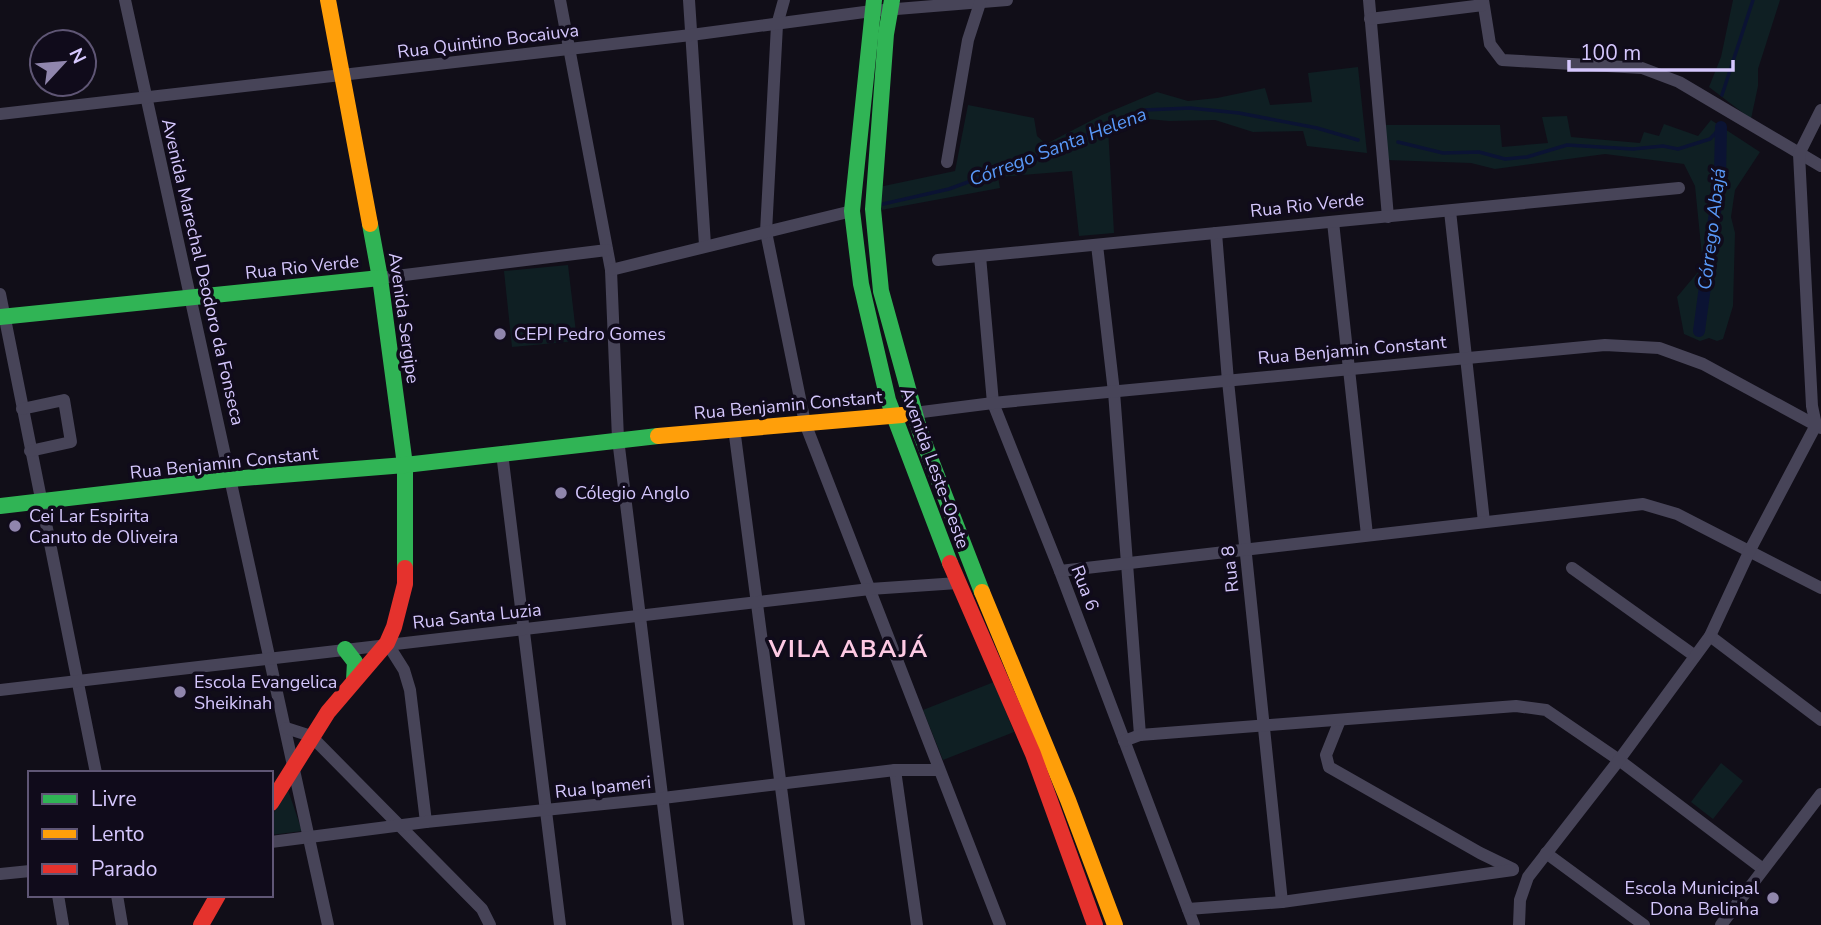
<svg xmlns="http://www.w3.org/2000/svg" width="1821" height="925" viewBox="0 0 1821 925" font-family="'Nunito Sans',sans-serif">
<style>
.green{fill:#0f1f23}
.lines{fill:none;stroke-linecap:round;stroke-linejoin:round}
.stream{stroke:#0b1333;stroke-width:3.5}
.canal{stroke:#0b1333;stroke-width:12}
.street{stroke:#474458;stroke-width:12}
.fast{stroke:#30b455;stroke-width:16}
.slow{stroke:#ff9f0a;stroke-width:16}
.jam{stroke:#e5322d;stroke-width:16}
.poi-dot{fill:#9086ad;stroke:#100b1b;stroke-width:2.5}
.labels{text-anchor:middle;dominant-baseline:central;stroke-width:7;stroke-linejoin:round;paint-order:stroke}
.street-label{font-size:18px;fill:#d5c7fd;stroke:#100b1b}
.poi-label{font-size:18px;fill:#d5c7fd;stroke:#100b1b;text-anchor:start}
.water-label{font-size:19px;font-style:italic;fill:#5999f9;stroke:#100b1b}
.district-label{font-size:24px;font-weight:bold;letter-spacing:2px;fill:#fdc9e3;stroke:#100b1b}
</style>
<rect width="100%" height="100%" fill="#110e18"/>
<!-- green -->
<g class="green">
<polygon points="1733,0 1780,0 1758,69 1758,86 1751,119 1709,87 1721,57"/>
<polygon points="1358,67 1367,153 1307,146 1303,131 1253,132 1215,120 1169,121 1137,118 1108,128 1114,233 1079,236 1072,171 998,177 1000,188 881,210 879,187 955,171 968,105 1034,118 1037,136 1046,144 1102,115 1157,92 1188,101 1217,98 1265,88 1270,105 1312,102 1308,73"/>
<polygon points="1567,116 1571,137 1640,143 1644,132 1659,136 1664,124 1698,136 1711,120 1760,152 1735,190 1731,217 1735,233 1733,306 1723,339 1717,341 1709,338 1700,341 1684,334 1677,297 1703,266 1695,186 1684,164 1605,154 1495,169 1471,163 1386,160 1383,125 1500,125 1502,147 1548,143 1542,117"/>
<polygon points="568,265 577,341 512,347 504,271"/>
<polygon points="994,682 1014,732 943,760 923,710"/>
<polygon points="1721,763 1743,781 1713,819 1691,802"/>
<polygon points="287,787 302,831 271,835 271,818"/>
</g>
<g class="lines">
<!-- stream -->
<g class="stream">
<polyline points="1722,95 1753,0"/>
<polyline points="1398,142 1443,153 1479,152 1505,159 1527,157 1567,145 1633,149 1663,146 1678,149 1710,139 1721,127"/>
<polyline points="883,204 949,189 1025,161 1145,110 1190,108 1239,113 1317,128 1358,140"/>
</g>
<!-- canal -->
<polyline class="canal" points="1699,331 1720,175 1721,127"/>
<!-- street -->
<g class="street">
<polyline points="125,0 328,925"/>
<polyline points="560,0 611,270 618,439 678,925"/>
<polyline points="689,0 705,245"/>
<polyline points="784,0 777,25 766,232 805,423 1000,925"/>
<polyline points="1369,0 1388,217"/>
<polyline points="1483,0 1490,44 1502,60 1642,68 1679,82 1821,166"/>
<polyline points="1370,19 1483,5"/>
<polyline points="0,114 691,35 872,11 1007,0"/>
<polyline points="947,162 968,40 981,0"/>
<polyline points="1450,211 1484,522"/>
<polyline points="1333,222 1367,535"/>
<polyline points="1216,233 1228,381 1282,902"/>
<polyline points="1097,245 1114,392 1140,735"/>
<polyline points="980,256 993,403 1060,571 1194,925"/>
<polyline points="938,260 1679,188"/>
<polyline points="611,270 852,211"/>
<polyline points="380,278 607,250"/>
<polyline points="0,294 96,773"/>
<polyline points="22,409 64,400 71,442 30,451"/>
<polyline points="914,413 993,403 1605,345 1659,348 1703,364 1821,428"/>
<polyline points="734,428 799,925"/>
<polyline points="502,453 560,925"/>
<polyline points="1572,568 1695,656"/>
<polyline points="1060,571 1643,504 1677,514 1821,588"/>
<polyline points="1710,636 1821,720"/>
<polyline points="387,643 404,670 410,690 426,822"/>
<polyline points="0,690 870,589 958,583"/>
<polyline points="1340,720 1326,755 1329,767 1480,853 1513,869"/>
<polyline points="286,728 311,736 482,909 490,925"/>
<polyline points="1124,741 1140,735 1516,706 1546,710 1619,760 1763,869"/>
<polyline points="895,770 917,925"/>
<polyline points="271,842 426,822 663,798 895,770 939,770"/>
<polyline points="1546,853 1644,925"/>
<polyline points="0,874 30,871"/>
<polyline points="58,895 63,925"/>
<polyline points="117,895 122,925"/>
<polyline points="1188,909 1282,902 1513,870"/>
<polyline points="1519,925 1520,900 1528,877 1619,760 1710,636 1750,550 1816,425 1812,406 1799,154 1821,110"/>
<polyline points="1721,925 1821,794"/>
</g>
<!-- fast -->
<g class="fast">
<polyline points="874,0 852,211 861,284 888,400 950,563"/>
<polyline points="892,0 886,34 873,209 881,291 920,432 982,592"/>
<polyline points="370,224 380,278 405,465 405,568"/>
<polyline points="0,317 380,278"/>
<polyline points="0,506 231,479 405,465 658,436"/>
<polyline points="345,649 355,662 354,680"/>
</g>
<!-- slow -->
<g class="slow">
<polyline points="328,0 370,224"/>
<polyline points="658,436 902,415"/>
<polyline points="982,592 1068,800 1115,925"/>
</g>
<!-- jam -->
<g class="jam">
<polyline points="950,563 1033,754 1095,925"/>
<polyline points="271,803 328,712 387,643 394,627 405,584 405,568"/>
<polyline points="201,925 218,895"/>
</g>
</g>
<!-- markers -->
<g class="poi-dot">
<circle cx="500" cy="334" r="7"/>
<circle cx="561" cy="493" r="7"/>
<circle cx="15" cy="526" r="7"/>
<circle cx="180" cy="692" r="7"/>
<circle cx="1773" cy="898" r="7"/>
</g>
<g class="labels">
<!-- street labels -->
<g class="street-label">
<text transform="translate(488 41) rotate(-7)">Rua Quintino Bocaiuva</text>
<text transform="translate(1307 205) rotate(-6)">Rua Rio Verde</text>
<text transform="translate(302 267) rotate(-6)">Rua Rio Verde</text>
<text transform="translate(203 272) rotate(77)">Avenida Marechal Deodoro da Fonseca</text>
<text transform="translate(404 318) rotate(82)">Avenida Sergipe</text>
<text transform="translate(1352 350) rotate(-5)">Rua Benjamin Constant</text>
<text transform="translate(788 405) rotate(-5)">Rua Benjamin Constant</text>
<text transform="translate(224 463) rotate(-6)">Rua Benjamin Constant</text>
<text transform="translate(935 468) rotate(70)">Avenida Leste-Oeste</text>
<text transform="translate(1230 569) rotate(-96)">Rua 8</text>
<text transform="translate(1085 588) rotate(69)">Rua 6</text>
<text transform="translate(477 616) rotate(-6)">Rua Santa Luzia</text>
<text transform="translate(603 787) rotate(-6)">Rua Ipameri</text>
</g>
<!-- poi labels -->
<g class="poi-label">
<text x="514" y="334">CEPI Pedro Gomes</text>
<text x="575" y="493">Cólegio Anglo</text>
<text x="29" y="516">Cei Lar Espirita<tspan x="29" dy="21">Canuto de Oliveira</tspan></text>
<text x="194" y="682">Escola Evangelica<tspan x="194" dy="21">Sheikinah</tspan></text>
<text x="1759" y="888" text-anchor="end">Escola Municipal<tspan x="1759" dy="21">Dona Belinha</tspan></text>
</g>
<!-- water labels -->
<g class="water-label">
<text transform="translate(1058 147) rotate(-21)">Córrego Santa Helena</text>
<text transform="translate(1712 229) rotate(-83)">Córrego Abajá</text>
</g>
<!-- district labels -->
<g class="district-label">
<text x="849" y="649">VILA ABAJÁ</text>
</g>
</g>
<!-- legend -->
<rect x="28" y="771" width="245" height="126" fill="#100b1b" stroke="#5f5675" stroke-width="2"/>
<rect x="42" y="794" width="35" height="10" fill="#30b455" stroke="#5f5675" stroke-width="2"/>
<text x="91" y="806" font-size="21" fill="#d5c7fd">Livre</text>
<rect x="42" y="829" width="35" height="10" fill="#ff9f0a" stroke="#5f5675" stroke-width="2"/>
<text x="91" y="841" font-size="21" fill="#d5c7fd">Lento</text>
<rect x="42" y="864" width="35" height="10" fill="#e5322d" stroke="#5f5675" stroke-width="2"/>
<text x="91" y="876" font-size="21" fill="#d5c7fd">Parado</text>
<!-- north arrow -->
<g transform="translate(63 63) rotate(64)"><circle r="33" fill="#100b1b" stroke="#5f5675" stroke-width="2"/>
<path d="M0-5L12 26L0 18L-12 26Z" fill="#9086ad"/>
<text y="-10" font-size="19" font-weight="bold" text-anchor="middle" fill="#d5c7fd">N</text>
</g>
<!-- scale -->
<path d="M1569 60v10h164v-10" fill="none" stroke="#d5c7fd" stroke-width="3.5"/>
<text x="1580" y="60" font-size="21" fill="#d5c7fd" stroke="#100b1b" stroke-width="5" paint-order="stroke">100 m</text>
</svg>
